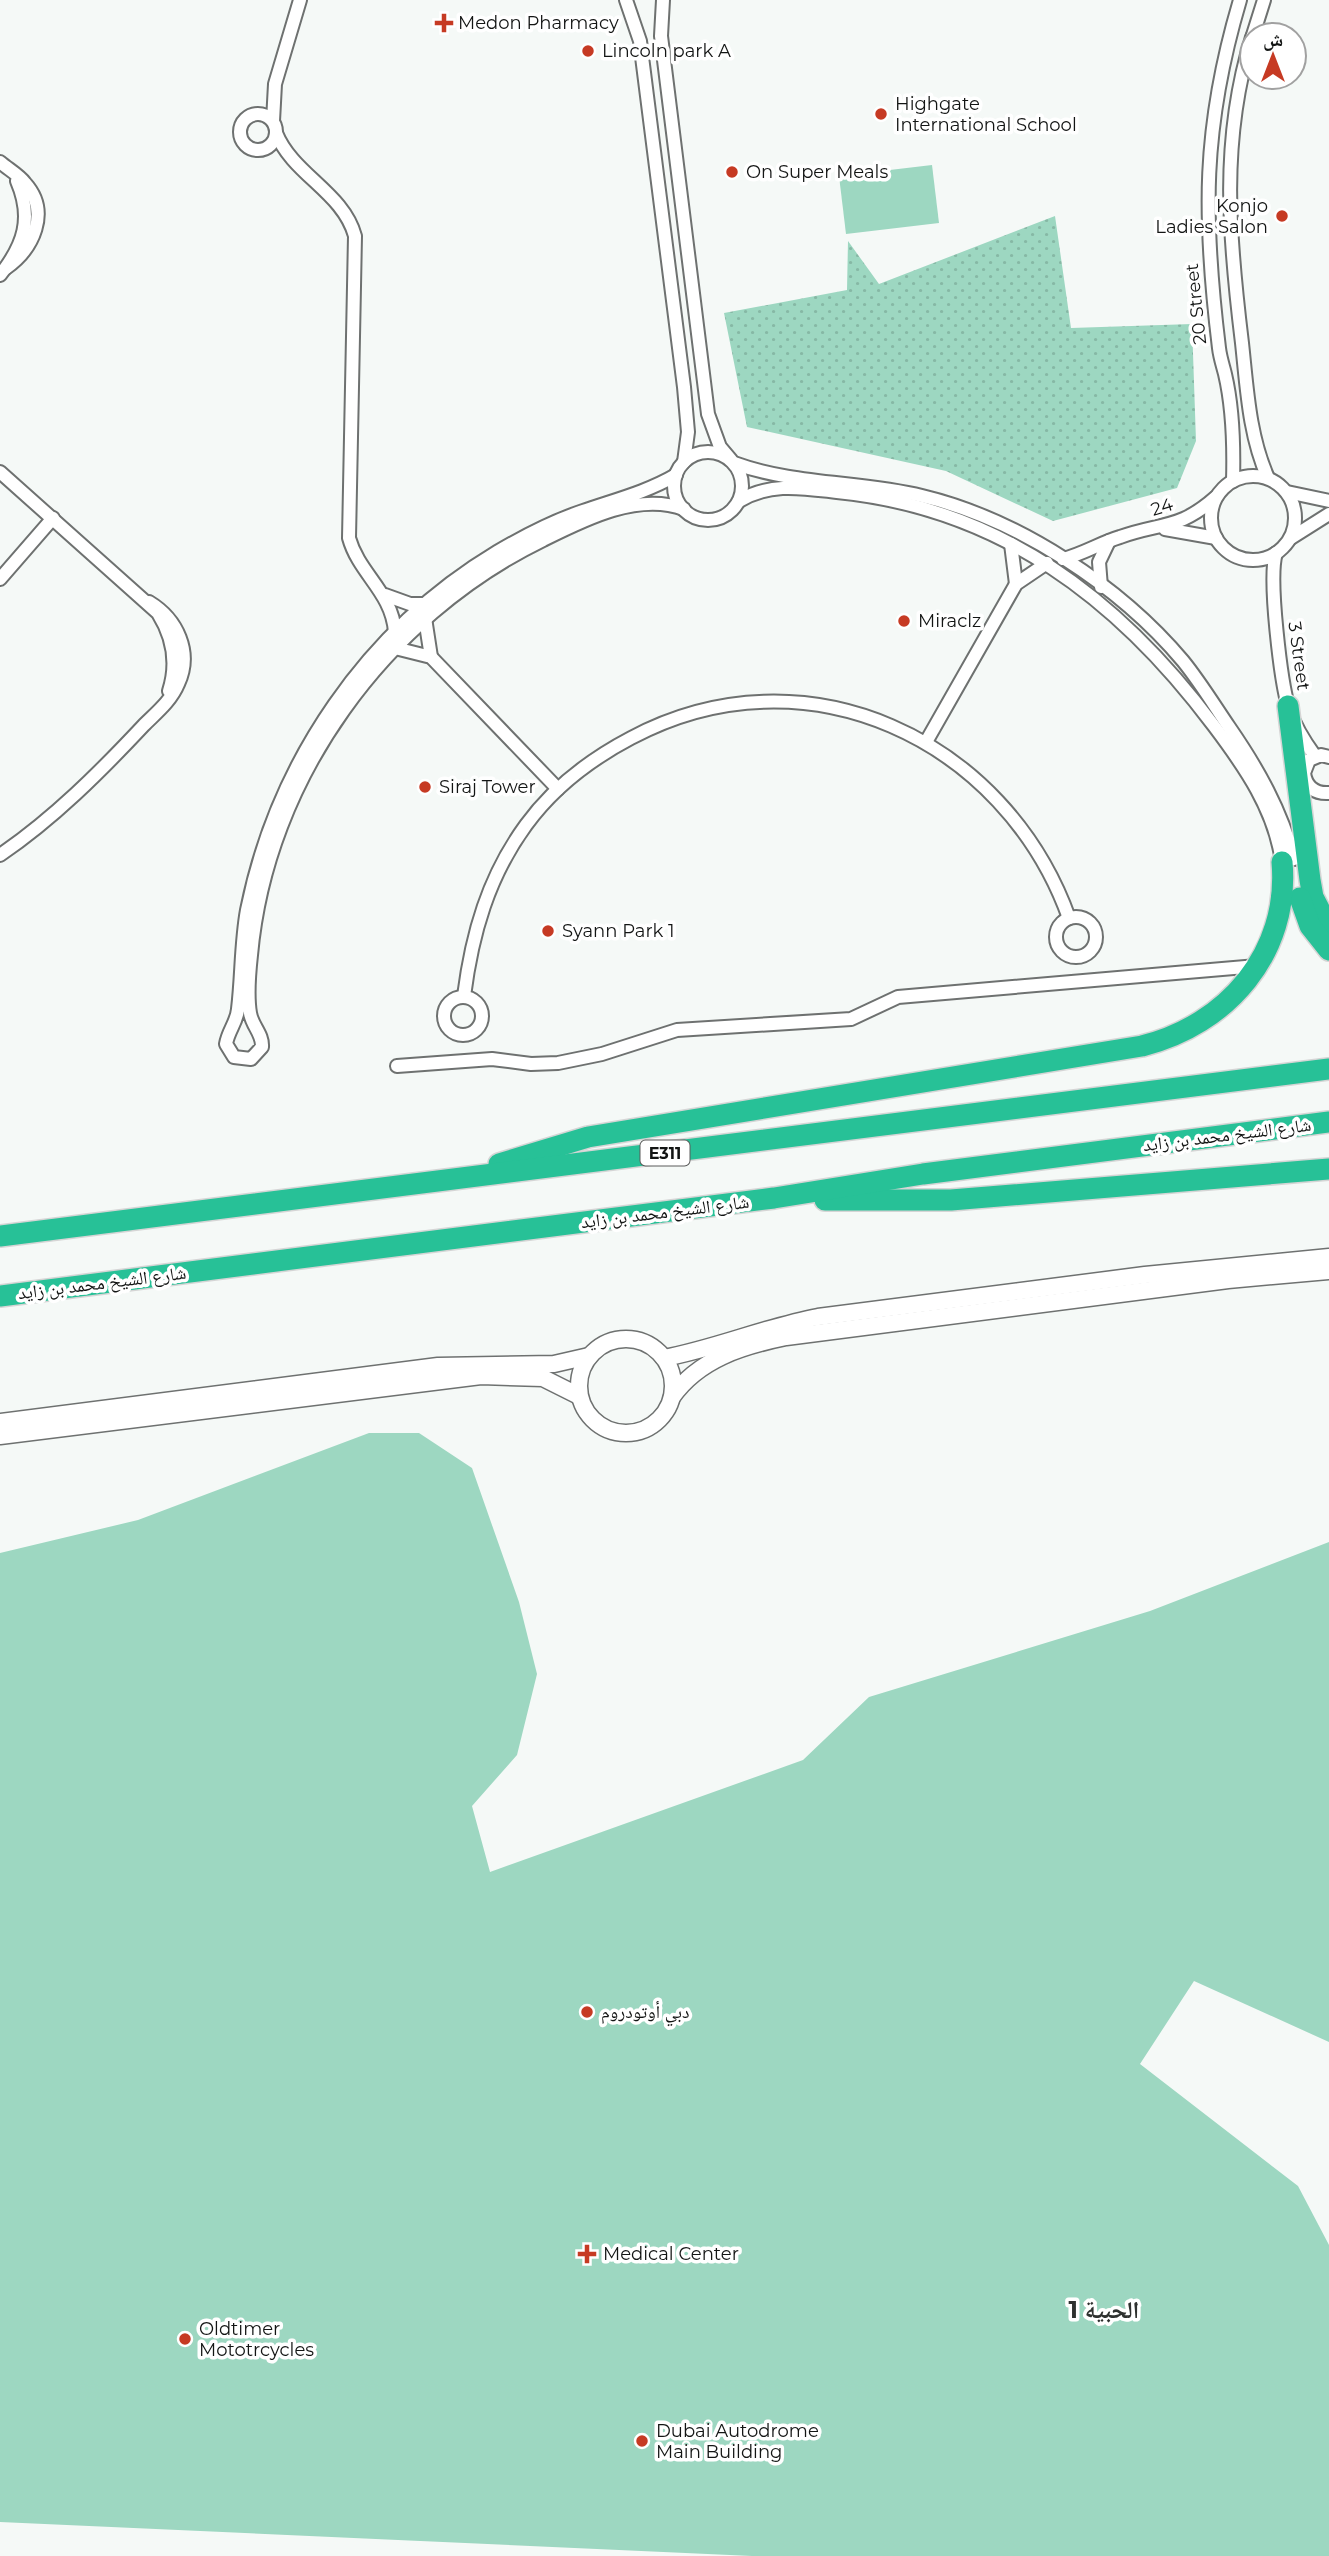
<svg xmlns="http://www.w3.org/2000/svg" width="1329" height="2556" viewBox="0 0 1329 2556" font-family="Montserrat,'Noto Naskh Arabic',sans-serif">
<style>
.grass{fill:url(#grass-dots)}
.green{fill:#9dd7c1}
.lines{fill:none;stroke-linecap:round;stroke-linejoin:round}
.street-casing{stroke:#6e7170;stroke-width:16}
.secondary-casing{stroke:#6e7170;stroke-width:19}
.highway-casing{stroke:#d5d5d5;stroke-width:24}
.street{stroke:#fff;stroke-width:12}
.secondary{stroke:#fff;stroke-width:16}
.highway{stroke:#27c197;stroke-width:21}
.poi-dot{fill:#c63a23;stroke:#fff;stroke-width:2.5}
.labels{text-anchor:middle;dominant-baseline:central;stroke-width:7;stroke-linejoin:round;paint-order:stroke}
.shield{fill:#fff;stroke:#5a5b5a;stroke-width:2}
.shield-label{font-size:16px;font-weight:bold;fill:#131514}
.poi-label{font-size:18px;fill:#131514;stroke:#fff;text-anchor:start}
.street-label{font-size:18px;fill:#131514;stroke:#fff}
.district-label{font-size:24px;font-weight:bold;fill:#2e312f;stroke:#fff}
</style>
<defs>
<pattern id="grass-dots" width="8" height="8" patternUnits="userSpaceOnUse" patternTransform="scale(1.75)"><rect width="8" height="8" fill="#9dd7c1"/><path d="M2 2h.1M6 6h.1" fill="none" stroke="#86b8a5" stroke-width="1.8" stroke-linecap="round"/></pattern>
</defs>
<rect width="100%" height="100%" fill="#f5f9f7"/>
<!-- grass -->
<polygon class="grass" points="1055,216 1071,328 1192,324 1196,441 1177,488 1053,521 946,471 747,427 724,313 847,290 848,241 879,284"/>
<!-- green -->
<g class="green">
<polygon points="932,165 939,223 846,234 839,176"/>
<polygon points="369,1433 419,1433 472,1468 519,1602 537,1674 517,1755 472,1806 490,1872 803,1760 869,1697 1150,1611 1329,1542 1329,2042 1194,1981 1140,2064 1298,2186 1329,2245 1329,2556 752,2556 0,2522 0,1553 138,1520"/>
</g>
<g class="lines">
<!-- street casing -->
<g class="street-casing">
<g id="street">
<polyline points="626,0 640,41 684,387 688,432 684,462"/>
<polyline points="663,0 661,36 708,414 720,447 731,460"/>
<polyline points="1253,35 1264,0"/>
<path d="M1252,37c-32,104 -23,200 -10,306 5,46 7,92 26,135"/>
<circle cx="258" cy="132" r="18"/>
<polyline points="273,121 275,84 300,0"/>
<path d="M276,133c17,42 67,59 79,103l-6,302c10,36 43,54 46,94"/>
<path d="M0,162c8,7 19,13 25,21 26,29 8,66 -19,85"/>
<path d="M0,275c24,-30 33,-57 17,-94"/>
<circle cx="708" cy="486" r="34"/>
<path d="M734,463c60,22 126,18 188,33 96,23 198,90 261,165 17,21 31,44 46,66 29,42 52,83 65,132"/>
<path d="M0,472l158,141c15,24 20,50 11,78"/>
<path d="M676,475c-29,17 -61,25 -93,36 -30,10 -59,25 -86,41 -130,78 -220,209 -250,358 -6,33 -5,66 -9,99 -1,13 -10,22 -12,35l8,13 17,2 11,-12c1,-13 -10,-21 -12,-34 -3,-18 -1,-40 1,-58 16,-177 134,-338 292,-415 42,-21 95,-48 141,-31"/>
<circle cx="1253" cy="518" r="42"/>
<path d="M1233,481c1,-35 0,-73 -8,-107 -2,-8 -5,-17 -6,-26 -16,-131 -17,-220 21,-348"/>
<polyline points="1287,492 1329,501"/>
<path d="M739,501c32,-19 63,-13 98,-9 163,16 282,107 377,234 31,41 61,84 68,136"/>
<polyline points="1165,529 1216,538"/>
<polyline points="1291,538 1329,514"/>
<polyline points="1011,544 1016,584"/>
<path d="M1276,553c-8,25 5,130 13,156 6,18 15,32 26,47"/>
<path d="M1063,559c20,-5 37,-16 57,-22 42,-15 59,-7 96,-40"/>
<polyline points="0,579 53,518"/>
<polyline points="1101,587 1099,562 1109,541"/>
<polyline points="385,595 410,604 424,604"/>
<polyline points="425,618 431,657"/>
<polyline points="395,648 431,657 558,789"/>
<polyline points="926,742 1016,584 1047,563"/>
<path d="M1329,757l-8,-2 -12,5 -5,13c2,14 11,21 25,20"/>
<path d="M0,855c53,-36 100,-83 144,-130 12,-12 27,-24 34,-41 15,-32 -1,-65 -29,-82"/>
<circle cx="1076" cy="937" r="20"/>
<path d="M464,996c8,-62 24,-119 62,-171 27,-37 65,-66 105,-87 174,-93 374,1 438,180"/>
<circle cx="463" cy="1016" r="19"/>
<polyline points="397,1066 492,1059 531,1064 558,1063 602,1054 677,1030 851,1019 898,997 1257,966"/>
</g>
</g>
<!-- secondary casing -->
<g class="secondary-casing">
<g id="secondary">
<circle cx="626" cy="1386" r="47"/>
<path d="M664,1358c53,-10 101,-31 154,-41l327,-42 184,-18"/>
<path d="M672,1397c27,-38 70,-51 114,-60l442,-57 101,-9"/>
<polyline points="0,1422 438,1366 554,1364 589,1356"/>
<polyline points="0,1436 481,1376 543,1378 579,1396"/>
</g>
</g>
<!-- highway casing -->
<g class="highway-casing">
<g id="highway">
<polyline points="1288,706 1310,880 1313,897 1329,928"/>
<polyline points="1300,898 1310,926 1329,950"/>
<path d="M499,1164l89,-27 554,-91c85,-21 148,-93 140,-184"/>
<polyline points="825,1200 951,1200 1329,1169"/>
<polyline points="0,1236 1329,1069"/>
<polyline points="0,1296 774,1198 923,1174 1329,1122"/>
</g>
</g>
<!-- street -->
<use href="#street" class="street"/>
<!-- secondary -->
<use href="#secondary" class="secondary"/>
<!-- highway -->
<use href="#highway" class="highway"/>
</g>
<!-- markers -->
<g class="poi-dot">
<path d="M440.5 12.5h7v7h7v7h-7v7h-7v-7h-7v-7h7z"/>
<circle cx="588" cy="51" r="7"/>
<circle cx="881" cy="114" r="7"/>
<circle cx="732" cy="172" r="7"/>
<circle cx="1282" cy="216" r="7"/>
<circle cx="904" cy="621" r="7"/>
<circle cx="425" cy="787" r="7"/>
<circle cx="548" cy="931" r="7"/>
<circle cx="587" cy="2012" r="7"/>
<path d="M583.5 2243.5h7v7h7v7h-7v7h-7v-7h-7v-7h7z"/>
<circle cx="185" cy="2339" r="7"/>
<circle cx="642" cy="2441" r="7"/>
</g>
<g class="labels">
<!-- shield labels -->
<rect class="shield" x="640.5" y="1140.5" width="49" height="25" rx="5"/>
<g class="shield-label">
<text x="665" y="1153">E311</text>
</g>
<!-- poi labels -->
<g class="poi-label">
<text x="458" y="23">Medon Pharmacy</text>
<text x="602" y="51">Lincoln park A</text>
<text x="895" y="104">Highgate<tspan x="895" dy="21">International School</tspan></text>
<text x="746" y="172">On Super Meals</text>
<text x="1268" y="206" text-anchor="end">Konjo<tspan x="1268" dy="21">Ladies Salon</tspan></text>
<text x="918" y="621">Miraclz</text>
<text x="439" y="787">Siraj Tower</text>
<text x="562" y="931">Syann Park 1</text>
<text x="601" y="2012">دبي أوتودروم</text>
<text x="603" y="2254">Medical Center</text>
<text x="199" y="2329">Oldtimer<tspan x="199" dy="21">Mototrcycles</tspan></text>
<text x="656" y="2431">Dubai Autodrome<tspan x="656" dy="21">Main Building</tspan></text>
</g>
<!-- street labels -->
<g class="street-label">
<text transform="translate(1196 304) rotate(-96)">20 Street</text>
<text transform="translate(1162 507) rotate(-17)">24</text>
<text transform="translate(1299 656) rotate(82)">3 Street</text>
<text transform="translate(1227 1135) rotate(-7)">شارع الشيخ محمد بن زايد</text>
<text transform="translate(665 1212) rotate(-7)">شارع الشيخ محمد بن زايد</text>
<text transform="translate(102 1283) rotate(-7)">شارع الشيخ محمد بن زايد</text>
</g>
<!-- district labels -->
<g class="district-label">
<text x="1104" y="2309">الحبية 1</text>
</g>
</g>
<!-- north arrow -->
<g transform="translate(1273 56)"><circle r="33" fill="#ffffff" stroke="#a1a1a1" stroke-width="2"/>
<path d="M0-5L12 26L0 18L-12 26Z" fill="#c63a23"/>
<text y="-10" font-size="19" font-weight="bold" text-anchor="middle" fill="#131514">ش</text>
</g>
</svg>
